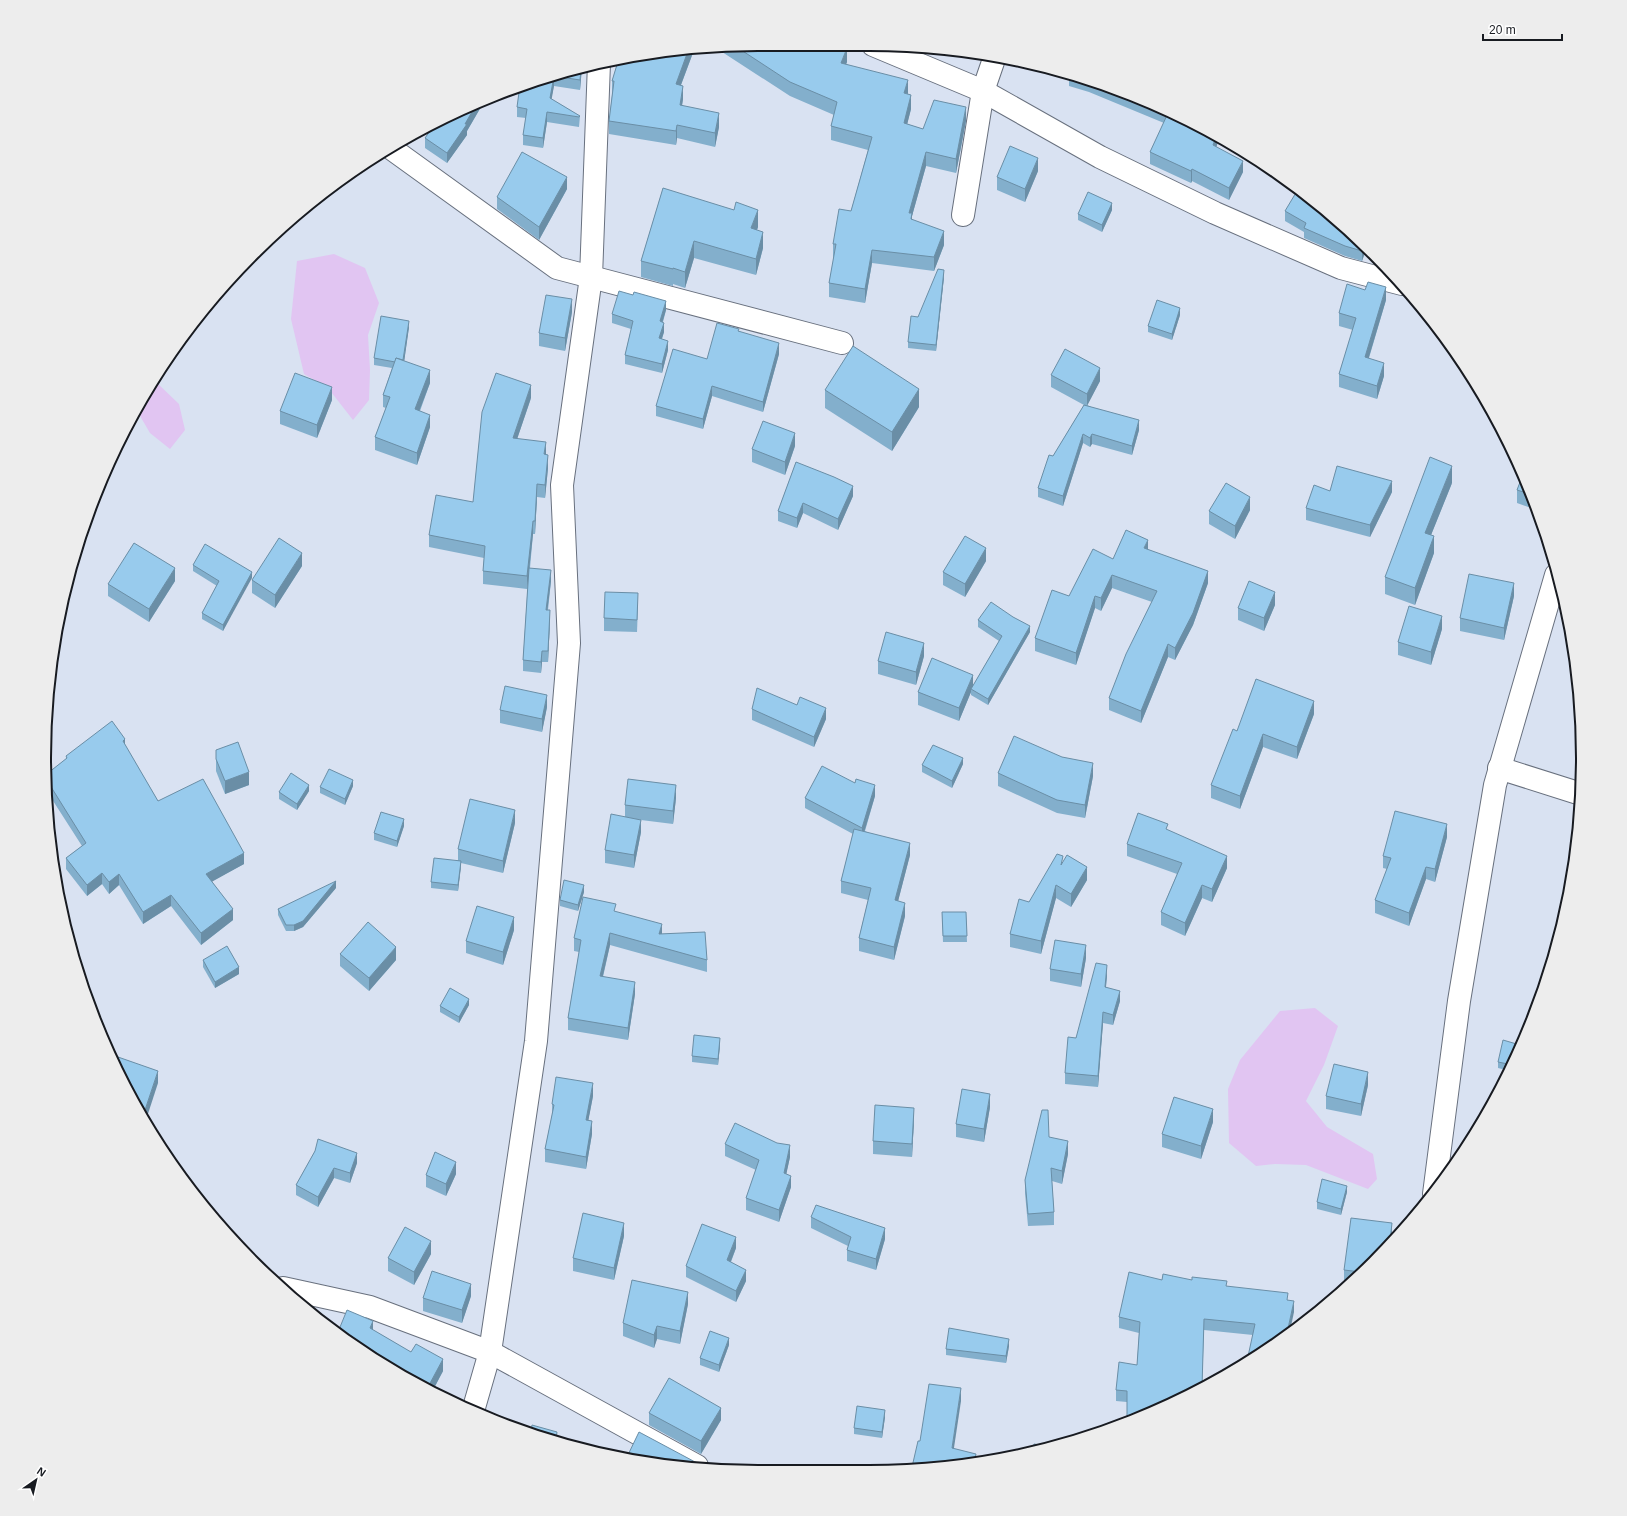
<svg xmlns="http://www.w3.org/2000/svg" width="1627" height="1516" viewBox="0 0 1627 1516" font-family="Arial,sans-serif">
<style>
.green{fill:#e1c5f2}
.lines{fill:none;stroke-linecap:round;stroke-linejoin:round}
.minor-casing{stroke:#68707e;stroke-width:24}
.minor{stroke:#fff;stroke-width:22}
.wall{fill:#83afcc}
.shaded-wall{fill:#6a8ea6}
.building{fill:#98cbed;stroke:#6a8ea6}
.rim{fill:none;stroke:#181b21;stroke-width:2}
</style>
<rect width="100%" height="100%" fill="#d9e2f2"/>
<!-- green -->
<g class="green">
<polygon points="334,254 365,268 379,303 368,335 370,370 369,400 353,420 328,388 304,374 291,319 297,261"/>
<polygon points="155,379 156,382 179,404 185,430 170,449 150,433 136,409"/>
<polygon points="1315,1008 1338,1026 1324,1065 1306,1101 1327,1127 1373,1154 1377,1179 1368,1189 1306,1165 1275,1164 1256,1166 1229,1143 1228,1089 1240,1060 1280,1011"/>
</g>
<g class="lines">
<!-- minor casing -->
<g class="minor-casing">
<g id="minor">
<polyline points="873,45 983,91 1100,157 1215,213 1341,268 1402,284"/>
<polyline points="392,149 557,268 842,343"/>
<polyline points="963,215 983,91 994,59"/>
<polyline points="1499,768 1581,794"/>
<polyline points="1434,1194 1459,1001 1495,785 1556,575"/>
<polyline points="283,1288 370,1307 490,1352 697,1466"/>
<polyline points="473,1411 490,1352 536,1041 569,643 562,485 591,277 599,63"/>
</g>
</g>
<!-- minor -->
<use href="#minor" class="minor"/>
</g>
<!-- wall -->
<g class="wall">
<polygon points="758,44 847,62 846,64 908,94 911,109 907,124 923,129 966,121 956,173 926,166 912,216 912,220 944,245 934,271 872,263 865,303 829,297 829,283 834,258 833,257 833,244 851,211 868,150 831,140 831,126 834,115 790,96 716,48"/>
<polygon points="694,50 681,85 683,99 682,105 719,127 715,147 677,138 676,145 609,134 609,121 612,95 612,81 619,58"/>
<polygon points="582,67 580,90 554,86 551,99 580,116 579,127 547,122 543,148 523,145 523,135 526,118 517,117 517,107 528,85 528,82"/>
<polygon points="1069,74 1185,118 1219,139 1216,147 1243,172 1229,200 1192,181 1191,183 1150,164 1150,152 1164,123 1089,92 1069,86"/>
<polygon points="485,100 467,131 467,135 447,163 425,148 425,138 442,118"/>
<polygon points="1038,171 1025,202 997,190 997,177"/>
<polygon points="663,188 758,227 757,230 763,248 756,275 694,258 685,288 673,284 673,286 641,277 641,261"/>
<polygon points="567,189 539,240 497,209 497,197"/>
<polygon points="1112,210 1102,232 1078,220 1078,214"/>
<polygon points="1285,211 1366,250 1362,261 1345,256 1304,238 1304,232 1285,221"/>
<polygon points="944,277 936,351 908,348 908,342 918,317"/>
<polygon points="1386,300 1369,358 1384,376 1377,399 1339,387 1339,374 1353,330 1339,326 1339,313"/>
<polygon points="666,310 663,322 664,332 662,339 668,350 662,373 625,364 625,355 631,329 612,323 612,314"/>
<polygon points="572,312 565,351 539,346 539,333"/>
<polygon points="1180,315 1172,340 1148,332 1148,326"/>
<polygon points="409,327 404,361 430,383 420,411 430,427 417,465 375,450 375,437 386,408 383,407 383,395 392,368 374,365 374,358"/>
<polygon points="739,331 779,354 763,412 712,396 703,429 656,416 656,406 707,359"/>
<polygon points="1051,375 1100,381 1087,405 1139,430 1132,455 1092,444 1090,447 1083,443 1063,506 1038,497 1038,488 1053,456 1084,405 1051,387"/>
<polygon points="825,390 919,407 892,451 825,408"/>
<polygon points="531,398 517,439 546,454 548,468 545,498 537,497 535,534 533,534 530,568 551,581 548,610 550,621 548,662 542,662 541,673 523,671 523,660 528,580 527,589 483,584 483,571 484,558 429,547 429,535 473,502"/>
<polygon points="332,400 317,438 280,424 280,411"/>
<polygon points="795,446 785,475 752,462 752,449"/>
<polygon points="796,462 853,496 838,530 803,513 797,528 778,521 778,511"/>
<polygon points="1522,477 1537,510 1517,503 1517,490"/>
<polygon points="1452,483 1431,535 1434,553 1415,605 1385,594 1385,577"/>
<polygon points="1330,491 1392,492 1370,537 1306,520 1306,508"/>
<polygon points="1250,510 1235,539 1209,524 1209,511"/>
<polygon points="1148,550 1208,583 1193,625 1175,660 1168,657 1141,723 1109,710 1109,698 1152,602 1112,588 1101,611 1095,608 1076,665 1035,651 1035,638 1069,596 1113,559"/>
<polygon points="986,561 965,597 943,585 943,572"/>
<polygon points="193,565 252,572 223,631 202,619 202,613 217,586 193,571"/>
<polygon points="302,566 275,608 252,593 252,580"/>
<polygon points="175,581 149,622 108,596 108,584"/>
<polygon points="1514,596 1504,640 1460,631 1460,618"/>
<polygon points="638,605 637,632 604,631 604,618"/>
<polygon points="1275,605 1264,631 1238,620 1238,608"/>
<polygon points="978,620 1030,632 988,705 971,695 971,692 959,721 918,705 918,692 973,686 999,641 978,627"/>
<polygon points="1442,629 1431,665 1398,655 1398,642"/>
<polygon points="924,656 916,685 878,674 878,661"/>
<polygon points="547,707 542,732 500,723 500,710"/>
<polygon points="752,709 826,719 814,747 752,720"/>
<polygon points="1314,714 1297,759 1263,747 1240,809 1211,798 1211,785 1237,731"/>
<polygon points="125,745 158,801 244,864 212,881 233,920 201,945 171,906 143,924 119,885 109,894 102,884 87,896 66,869 66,858 82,846 48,793 48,773 66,759 66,756"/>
<polygon points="216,750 249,785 225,794 216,771"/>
<polygon points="1580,751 1581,781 1577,780 1577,761"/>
<polygon points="1062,757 1093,776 1085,818 1057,813 998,786 998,773"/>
<polygon points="963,764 952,788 922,772 922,765"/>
<polygon points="353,786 345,805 320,793 320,787"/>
<polygon points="309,791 297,810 279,799 279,792"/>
<polygon points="875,796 865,831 910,855 898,901 905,916 894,960 859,951 859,938 868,900 841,893 841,881 853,834 805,808 805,798"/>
<polygon points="676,798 673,824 641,820 641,832 634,868 605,863 605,850 625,816 625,805"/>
<polygon points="515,823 503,873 461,863 458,891 431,888 431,882 458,860 458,849"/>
<polygon points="404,826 397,847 374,840 374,833"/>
<polygon points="1168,830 1227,868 1212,902 1202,898 1185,936 1161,925 1161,912 1177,874 1127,856 1127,844"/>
<polygon points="1447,837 1435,882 1426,879 1409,926 1375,913 1375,900 1387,869 1383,868 1383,856"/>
<polygon points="1576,837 1571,870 1570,853"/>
<polygon points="1063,862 1087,880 1071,907 1056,898 1041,954 1010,947 1010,934 1029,902"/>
<polygon points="336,888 303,927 294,931 286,931 278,915 278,909"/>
<polygon points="584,892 578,911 560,906 560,900"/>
<polygon points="616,912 662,934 707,960 707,972 610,945 603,977 635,994 628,1040 568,1030 568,1018 579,952 574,951 574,938"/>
<polygon points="942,912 966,912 967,942 943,942"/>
<polygon points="514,930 503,965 466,953 466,941"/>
<polygon points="340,954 396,960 369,991 340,966"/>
<polygon points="1086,958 1081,987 1050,981 1050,969"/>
<polygon points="203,960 239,974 215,988 203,967"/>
<polygon points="1107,975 1106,987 1120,1001 1113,1025 1103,1023 1098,1087 1065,1084 1065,1073 1076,1038"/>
<polygon points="469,1005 459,1023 440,1012 440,1006"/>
<polygon points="720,1045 718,1065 692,1062 692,1056"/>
<polygon points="1520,1045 1510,1071 1498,1068 1498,1062"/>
<polygon points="1368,1085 1361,1116 1326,1109 1326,1096"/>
<polygon points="593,1096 588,1121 592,1134 586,1169 545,1162 545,1149 552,1115 552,1104"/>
<polygon points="990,1107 984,1142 956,1137 956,1124"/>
<polygon points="914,1120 912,1157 873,1154 873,1141"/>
<polygon points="1213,1122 1201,1159 1162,1147 1162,1134"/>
<polygon points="1049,1137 1068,1154 1062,1184 1052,1181 1054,1212 1054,1225 1028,1226 1025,1193 1025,1180"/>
<polygon points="725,1144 790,1157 786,1174 791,1187 779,1222 746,1210 746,1198 756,1170 725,1156"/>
<polygon points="315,1151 357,1163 350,1183 334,1178 318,1207 296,1195 296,1185"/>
<polygon points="456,1174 446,1196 426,1187 426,1175"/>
<polygon points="1347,1192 1341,1215 1317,1209 1317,1202"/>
<polygon points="811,1217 885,1239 876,1270 847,1261 847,1250 848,1246 811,1228"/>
<polygon points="624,1236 614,1280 573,1271 573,1258"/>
<polygon points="1392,1236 1392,1239 1351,1283 1344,1282 1344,1270"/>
<polygon points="736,1248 731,1262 746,1281 736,1302 686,1277 686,1266"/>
<polygon points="431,1254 414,1285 388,1271 388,1258"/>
<polygon points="1162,1280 1227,1286 1288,1300 1294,1312 1253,1335 1204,1330 1202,1387 1127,1421 1127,1402 1116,1401 1116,1390 1137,1365 1139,1333 1119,1328 1119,1317"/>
<polygon points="471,1296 462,1323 423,1311 423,1298"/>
<polygon points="688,1304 680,1344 657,1339 654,1348 623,1336 623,1323"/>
<polygon points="373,1330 443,1371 433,1390 361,1352 338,1332"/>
<polygon points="729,1345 719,1372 700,1365 700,1358"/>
<polygon points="1009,1346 1006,1363 946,1355 946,1349"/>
<polygon points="649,1413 721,1420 701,1454 649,1425"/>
<polygon points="885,1417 882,1438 854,1434 854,1428"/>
</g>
<!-- shaded-wall -->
<g class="shaded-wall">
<polygon points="847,48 847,62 841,76 841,63"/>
<polygon points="694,50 676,98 676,84 688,51"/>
<polygon points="582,67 580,90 580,80 581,68"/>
<polygon points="554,76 554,86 550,108 550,98"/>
<polygon points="908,80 908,94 904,93"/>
<polygon points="683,86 683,99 680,119 680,105"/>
<polygon points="911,95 911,109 904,137 904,123"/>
<polygon points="485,100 467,131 467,135 447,163 447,153 477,103"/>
<polygon points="966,107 966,121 956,173 956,159"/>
<polygon points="547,112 547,122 543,148 543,138"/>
<polygon points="719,113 719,127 715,147 715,133"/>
<polygon points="677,125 677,138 676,145 676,131"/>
<polygon points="1216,137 1219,139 1213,157 1213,145"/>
<polygon points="926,152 926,166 912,216 912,227 909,213"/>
<polygon points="1038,158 1038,171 1025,202 1025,189"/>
<polygon points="1243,161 1243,172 1229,200 1229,188"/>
<polygon points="1192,169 1192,181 1191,183 1191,171"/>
<polygon points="567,177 567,189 539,240 539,227"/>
<polygon points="1112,203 1112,210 1102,232 1102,225"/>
<polygon points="758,210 758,227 751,245 751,228"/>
<polygon points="944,231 944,245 934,271 934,257"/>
<polygon points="763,232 763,248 756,275 756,259"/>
<polygon points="694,241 694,258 685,288 685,272"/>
<polygon points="1363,247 1366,250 1362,261 1362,251"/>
<polygon points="872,250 872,263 865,303 865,289"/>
<polygon points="944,270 944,277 936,351 936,345"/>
<polygon points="1386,287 1386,300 1365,370 1365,357"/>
<polygon points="572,299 572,312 565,351 565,338"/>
<polygon points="666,301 666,310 660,330 660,321"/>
<polygon points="1180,308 1180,315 1172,340 1172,334"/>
<polygon points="409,321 409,327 403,370 403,363"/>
<polygon points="664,323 664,332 659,347 659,338"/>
<polygon points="668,341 668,350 662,373 662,364"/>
<polygon points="779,343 779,354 763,412 763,402"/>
<polygon points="1384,363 1384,376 1377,399 1377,386"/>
<polygon points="1100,368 1100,381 1087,406 1087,394"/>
<polygon points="430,370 430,383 415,422 415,409"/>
<polygon points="531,385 531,398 513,451 513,438"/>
<polygon points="712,386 712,396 703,429 703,419"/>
<polygon points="332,387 332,400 317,438 317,425"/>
<polygon points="919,389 919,407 892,451 892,432"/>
<polygon points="430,415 430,427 417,465 417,453"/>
<polygon points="1139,420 1139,430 1132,455 1132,446"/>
<polygon points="795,433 795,446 785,475 785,462"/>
<polygon points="1083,434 1083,443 1063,506 1063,496"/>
<polygon points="1092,434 1092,444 1090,447 1090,438"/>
<polygon points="546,442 546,455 544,454"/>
<polygon points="548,455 548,468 545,498 545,485"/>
<polygon points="1452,466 1452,483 1425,550 1425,533"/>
<polygon points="1392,481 1392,492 1370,537 1370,525"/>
<polygon points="537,484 537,497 535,534 535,521"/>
<polygon points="853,486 853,496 838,530 838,519"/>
<polygon points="1250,497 1250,510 1235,539 1235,526"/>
<polygon points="803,503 803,513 797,528 797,518"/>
<polygon points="533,521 533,534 527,589 527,576"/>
<polygon points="1434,536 1434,553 1415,605 1415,588"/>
<polygon points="1148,540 1148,552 1144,548"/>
<polygon points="986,548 986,561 965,597 965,584"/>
<polygon points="302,553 302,566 275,608 275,595"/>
<polygon points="175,568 175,581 149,622 149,609"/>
<polygon points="551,570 551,581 546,621 546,610"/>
<polygon points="1208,571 1208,583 1193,625 1175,660 1175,648"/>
<polygon points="252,572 252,578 223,631 223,625"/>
<polygon points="1112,575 1112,588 1101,611 1101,598"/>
<polygon points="1514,583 1514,596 1504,640 1504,628"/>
<polygon points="1275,592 1275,605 1264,631 1264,618"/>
<polygon points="1095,596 1095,608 1076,665 1076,653"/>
<polygon points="550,610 550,621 548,662 548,651"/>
<polygon points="1442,616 1442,629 1431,665 1431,652"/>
<polygon points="1030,626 1030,632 988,705 988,699"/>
<polygon points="924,643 924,656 916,685 916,672"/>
<polygon points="1168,644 1168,657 1141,723 1141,711"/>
<polygon points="542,651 542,662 541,673 541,662"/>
<polygon points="973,675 973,687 971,689 971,692 959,721 959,708"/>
<polygon points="547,695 547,707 542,732 542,719"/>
<polygon points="1314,701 1314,714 1297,759 1297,747"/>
<polygon points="826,708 826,719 814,747 814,737"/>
<polygon points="1263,734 1263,747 1240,809 1240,796"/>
<polygon points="125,739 125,750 123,741"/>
<polygon points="963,758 963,764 952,788 952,781"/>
<polygon points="1093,763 1093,776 1085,818 1085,805"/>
<polygon points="249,772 249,785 225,794 225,781"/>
<polygon points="353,780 353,786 345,805 345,799"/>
<polygon points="309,785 309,791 297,810 297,804"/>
<polygon points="676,785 676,798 673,824 673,811"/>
<polygon points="875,785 875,796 862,839 862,828"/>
<polygon points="515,810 515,823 503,873 503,861"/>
<polygon points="404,819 404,826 397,847 397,841"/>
<polygon points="641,820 641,832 634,868 634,855"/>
<polygon points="1447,824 1447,837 1435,882 1435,869"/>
<polygon points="910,843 910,855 895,913 895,900"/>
<polygon points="244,853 244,864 206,885 206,874"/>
<polygon points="1227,856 1227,868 1212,902 1212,889"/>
<polygon points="461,861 461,867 458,891 458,885"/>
<polygon points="1087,867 1087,880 1071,907 1071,894"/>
<polygon points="1426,867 1426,879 1409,926 1409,913"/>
<polygon points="102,873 102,884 87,896 87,885"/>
<polygon points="119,874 119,885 109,894 109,882"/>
<polygon points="336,881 336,888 303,927 294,931 294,925"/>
<polygon points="584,885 584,892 578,911 578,905"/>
<polygon points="1056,885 1056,898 1041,954 1041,941"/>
<polygon points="1202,885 1202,898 1185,936 1185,923"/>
<polygon points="171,895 171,906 143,924 143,912"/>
<polygon points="905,903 905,916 894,960 894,947"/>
<polygon points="233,909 233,920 201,945 201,933"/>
<polygon points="514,917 514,930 503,965 503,952"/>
<polygon points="662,924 662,936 659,934"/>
<polygon points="610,933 610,945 600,988 600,976"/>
<polygon points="1086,945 1086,958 1081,987 1081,974"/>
<polygon points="396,947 396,960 369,991 369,978"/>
<polygon points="1107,965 1107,975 1105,997 1105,987"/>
<polygon points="239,967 239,974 215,988 215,982"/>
<polygon points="635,982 635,994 628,1040 628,1028"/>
<polygon points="1120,991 1120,1001 1113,1025 1113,1015"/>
<polygon points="469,999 469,1005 459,1023 459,1017"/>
<polygon points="1103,1012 1103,1023 1098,1087 1098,1076"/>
<polygon points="720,1038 720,1045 718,1065 718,1059"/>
<polygon points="158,1071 158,1083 145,1123 142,1119"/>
<polygon points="1368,1072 1368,1085 1361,1116 1361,1104"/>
<polygon points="593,1083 593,1096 586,1133 586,1120"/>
<polygon points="990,1094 990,1107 984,1142 984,1129"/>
<polygon points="914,1108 914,1120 912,1157 912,1144"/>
<polygon points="1213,1109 1213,1122 1201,1159 1201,1146"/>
<polygon points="592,1121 592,1134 586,1169 586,1157"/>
<polygon points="1068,1141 1068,1154 1062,1184 1062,1171"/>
<polygon points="790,1145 790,1157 784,1185 784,1173"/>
<polygon points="357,1153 357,1163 350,1183 350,1173"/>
<polygon points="456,1162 456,1174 446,1196 446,1184"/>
<polygon points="334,1168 334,1178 318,1207 318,1197"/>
<polygon points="791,1176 791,1187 779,1222 779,1210"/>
<polygon points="1347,1186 1347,1192 1341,1215 1341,1209"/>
<polygon points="624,1223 624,1236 614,1280 614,1268"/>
<polygon points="1392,1223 1392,1239 1390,1241"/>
<polygon points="885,1228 885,1239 876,1270 876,1259"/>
<polygon points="736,1237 736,1248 727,1271 727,1260"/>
<polygon points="431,1241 431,1254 414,1285 414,1272"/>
<polygon points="746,1270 746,1281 736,1302 736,1291"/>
<polygon points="471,1284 471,1296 462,1323 462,1310"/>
<polygon points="688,1292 688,1304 680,1344 680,1331"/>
<polygon points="1294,1301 1294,1312 1290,1331 1287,1333"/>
<polygon points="373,1321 373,1333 370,1328"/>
<polygon points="657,1326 657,1339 654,1348 654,1335"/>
<polygon points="729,1338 729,1345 719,1372 719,1365"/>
<polygon points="1009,1339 1009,1346 1006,1363 1006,1356"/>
<polygon points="443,1359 443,1371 433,1390 428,1387"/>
<polygon points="961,1388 961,1401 952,1461 952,1448"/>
<polygon points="721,1408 721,1420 701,1454 701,1441"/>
<polygon points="885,1410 885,1417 882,1438 882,1432"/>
<polygon points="976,1454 976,1463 974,1463"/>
</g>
<!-- building -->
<g class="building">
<polygon points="758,44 838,45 847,48 841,63 908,80 904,93 911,95 904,123 923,129 934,100 966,107 956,159 926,152 909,213 912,213 911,219 944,231 934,257 872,250 865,289 829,283 836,244 833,244 839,209 851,211 872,137 831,126 837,102 790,82 735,46"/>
<polygon points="688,51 676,84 683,86 680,105 719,113 715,133 677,125 676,131 609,121 614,81 612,81 619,58"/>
<polygon points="581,68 580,80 554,76 550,98 580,116 579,117 547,112 543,138 523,135 527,109 517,107 520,85 525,83 528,85 528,82"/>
<polygon points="1122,94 1185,118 1216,137 1213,145 1243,161 1229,188 1192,169 1191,171 1150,152 1168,113"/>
<polygon points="477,103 465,124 467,124 447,153 425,138 437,121 442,118"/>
<polygon points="1010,146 1038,158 1025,189 997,177"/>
<polygon points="522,152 567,177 539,227 497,197"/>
<polygon points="663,188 734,210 736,202 758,210 751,228 763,232 756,259 694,241 685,272 673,268 673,269 641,261"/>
<polygon points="1297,191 1308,196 1363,247 1362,251 1345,246 1304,228 1306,223 1285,211"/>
<polygon points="1088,192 1112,203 1102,225 1078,214"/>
<polygon points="938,269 944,270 936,345 908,342 911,316 918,317"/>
<polygon points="1368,282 1386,287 1365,357 1384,363 1377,386 1339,374 1356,318 1339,313 1347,284 1365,290"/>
<polygon points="619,291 633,295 634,292 666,301 660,321 664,323 659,338 668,341 662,364 625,355 633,321 612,314"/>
<polygon points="546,295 572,299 565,338 539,333"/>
<polygon points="1157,300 1180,308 1172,334 1148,326"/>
<polygon points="381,316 409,321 403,360 396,358 395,362 374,358"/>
<polygon points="717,323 739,329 738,331 779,343 763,402 712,386 703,419 656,406 673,349 707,359"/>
<polygon points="853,346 919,389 892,432 825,390"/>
<polygon points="1065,349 1100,368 1087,394 1051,375"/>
<polygon points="396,358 430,370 415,409 430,415 417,453 375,437 390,397 383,395"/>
<polygon points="295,373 332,387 317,425 280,411"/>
<polygon points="496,373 531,385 513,438 546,442 544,454 548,455 545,485 537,484 535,521 533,521 527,576 483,571 485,546 429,535 436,495 473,502 482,412"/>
<polygon points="1084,405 1139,420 1132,446 1092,434 1090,438 1083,434 1063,496 1038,488 1049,455 1053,456"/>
<polygon points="763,421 795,433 785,462 752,449"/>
<polygon points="1430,457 1452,466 1425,533 1434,536 1415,588 1385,577"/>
<polygon points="796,462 834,477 853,486 838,519 803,503 797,518 778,511"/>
<polygon points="1337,466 1392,481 1370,525 1306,508 1314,485 1330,491"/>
<polygon points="1522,477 1530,494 1517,490"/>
<polygon points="1226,483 1250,497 1235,526 1209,511"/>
<polygon points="1126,530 1148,540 1144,548 1208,571 1193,613 1175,648 1168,644 1141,711 1109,698 1126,654 1157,591 1112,575 1101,598 1095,596 1076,653 1035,638 1052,590 1069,596 1093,549 1113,559"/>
<polygon points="965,536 986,548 965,584 943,572"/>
<polygon points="279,538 302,553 275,595 252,580"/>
<polygon points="134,543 175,568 149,609 108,584"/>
<polygon points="205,544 252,572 223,625 202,613 219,581 193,565"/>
<polygon points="529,568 551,570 546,610 550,610 548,651 542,651 541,662 523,660"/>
<polygon points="1469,574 1514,583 1504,628 1460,618"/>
<polygon points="1249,581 1275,592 1264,618 1238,608"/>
<polygon points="605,592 638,593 637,620 604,618"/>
<polygon points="991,602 1013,617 1030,626 988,699 971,689 1002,636 978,620"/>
<polygon points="1409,606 1442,616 1431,652 1398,642"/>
<polygon points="886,632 924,643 916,672 878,661"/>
<polygon points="932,658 973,675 959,708 918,692"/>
<polygon points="1256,679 1314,701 1297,747 1263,734 1240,796 1211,785 1233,729 1237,731"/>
<polygon points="505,686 547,695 542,719 500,710"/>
<polygon points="757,688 797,705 800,697 826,708 814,737 752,709"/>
<polygon points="112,721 125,739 123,741 158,801 203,779 244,853 206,874 233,909 201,933 171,895 143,912 119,874 109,882 102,873 87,885 66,858 86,843 48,782 48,773 67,758 66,756"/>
<polygon points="1014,736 1062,757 1093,763 1085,805 1057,800 998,773"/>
<polygon points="238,742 249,772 225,781 216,759 216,750"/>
<polygon points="933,745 963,758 952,781 922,765"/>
<polygon points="1580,751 1580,762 1577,761"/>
<polygon points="822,766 855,783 856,779 875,785 862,828 805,798"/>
<polygon points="329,769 353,780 345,799 320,787"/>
<polygon points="291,773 309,785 297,804 279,792"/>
<polygon points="628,779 676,785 673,811 625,805"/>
<polygon points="470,799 515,810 503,861 458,849"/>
<polygon points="1395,811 1447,824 1435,869 1426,867 1409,913 1375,900 1391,858 1383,856"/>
<polygon points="381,812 404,819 397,841 374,833"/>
<polygon points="1138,813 1168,824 1166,829 1227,856 1212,889 1202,885 1185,923 1161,912 1182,863 1127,844"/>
<polygon points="611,814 641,820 634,855 605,850"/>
<polygon points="854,829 910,843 895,900 905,903 894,947 859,938 871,888 841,881"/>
<polygon points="1576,837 1573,854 1570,853"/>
<polygon points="1057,854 1063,856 1061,865 1067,855 1087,867 1071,894 1056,885 1041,941 1010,934 1019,899 1029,902"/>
<polygon points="434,858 461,861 458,885 431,882"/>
<polygon points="564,880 584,885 578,905 560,900"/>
<polygon points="336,881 303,921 294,925 286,925 278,909"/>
<polygon points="583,897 616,904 614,911 662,924 659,934 705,932 707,960 610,933 600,976 635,982 628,1028 568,1018 581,940 574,938"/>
<polygon points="477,906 514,917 503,952 466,941"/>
<polygon points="942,912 966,912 967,936 943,936"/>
<polygon points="368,922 396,947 369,978 340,954"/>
<polygon points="1055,940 1086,945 1081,974 1050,969"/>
<polygon points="227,946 239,967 215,982 203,960"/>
<polygon points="1096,963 1107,965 1105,987 1120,991 1113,1015 1103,1012 1098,1076 1065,1073 1068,1037 1076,1038"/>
<polygon points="450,988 469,999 459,1017 440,1006"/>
<polygon points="694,1035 720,1038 718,1059 692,1056"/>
<polygon points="1503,1040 1520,1045 1513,1065 1498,1062"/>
<polygon points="118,1057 158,1071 142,1119 140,1115 117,1065"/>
<polygon points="1334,1064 1368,1072 1361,1104 1326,1096"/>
<polygon points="556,1077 593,1083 586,1120 592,1121 586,1157 545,1149 554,1105 552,1104"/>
<polygon points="962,1089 990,1094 984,1129 956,1124"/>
<polygon points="1174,1097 1213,1109 1201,1146 1162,1134"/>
<polygon points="875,1105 914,1108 912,1144 873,1141"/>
<polygon points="1042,1110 1048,1110 1049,1137 1068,1141 1062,1171 1051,1168 1054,1212 1028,1214 1025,1180"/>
<polygon points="735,1123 777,1143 790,1145 784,1173 791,1176 779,1210 746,1198 759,1160 725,1144"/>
<polygon points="149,1128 155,1130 154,1136"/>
<polygon points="318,1139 357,1153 350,1173 334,1168 318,1197 296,1185 315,1151"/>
<polygon points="435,1152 456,1162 446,1184 426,1175"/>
<polygon points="1322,1179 1347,1186 1341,1209 1317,1202"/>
<polygon points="816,1205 885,1228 876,1259 847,1250 851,1237 811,1217"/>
<polygon points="583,1213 624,1223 614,1268 573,1258"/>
<polygon points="1351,1218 1392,1223 1390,1241 1361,1272 1344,1270"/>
<polygon points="702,1224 736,1237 727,1260 746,1270 736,1291 686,1266"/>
<polygon points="405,1227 431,1241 414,1272 388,1258"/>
<polygon points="432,1271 471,1284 462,1310 423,1298"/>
<polygon points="1129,1272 1162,1280 1163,1274 1192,1280 1192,1277 1227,1281 1226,1286 1288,1293 1287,1300 1294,1301 1287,1333 1247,1361 1255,1324 1204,1319 1202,1387 1127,1421 1127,1391 1116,1390 1119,1362 1137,1365 1140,1322 1119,1317"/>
<polygon points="632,1280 688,1292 680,1331 657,1326 654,1335 623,1323"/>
<polygon points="347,1310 373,1321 370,1328 411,1352 416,1344 443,1359 428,1387 398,1371 399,1369 361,1348 360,1351 338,1332"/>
<polygon points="949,1328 1009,1339 1006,1356 946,1349"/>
<polygon points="710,1331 729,1338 719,1365 700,1358"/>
<polygon points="669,1378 721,1408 701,1441 649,1413"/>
<polygon points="929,1384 961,1388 952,1448 976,1454 974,1463 962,1466 912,1467 918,1441 920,1441"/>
<polygon points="857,1406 885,1410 882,1432 854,1428"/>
<polygon points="532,1425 557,1432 556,1439 531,1432"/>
<polygon points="639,1432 697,1463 696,1466 626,1459"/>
<polygon points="1034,1444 1046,1446 1033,1449"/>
</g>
<!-- crop -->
<path d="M0 0H1627V1516H0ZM758 51H869A707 707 0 0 1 1576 758V758A707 707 0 0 1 869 1465H758A707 707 0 0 1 51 758V758A707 707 0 0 1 758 51Z" fill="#ededed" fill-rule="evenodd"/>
<path class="rim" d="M758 51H869A707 707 0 0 1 1576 758V758A707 707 0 0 1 869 1465H758A707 707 0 0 1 51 758V758A707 707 0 0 1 758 51Z"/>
<!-- north arrow -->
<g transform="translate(36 1480) rotate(34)" stroke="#ffffff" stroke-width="3" paint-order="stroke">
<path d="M0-3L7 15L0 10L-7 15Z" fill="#181b21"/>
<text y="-6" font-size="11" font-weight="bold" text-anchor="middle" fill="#181b21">N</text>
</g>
<!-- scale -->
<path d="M1483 34v6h79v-6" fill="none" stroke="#181b21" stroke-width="2"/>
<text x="1489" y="34" font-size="12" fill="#181b21" stroke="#ffffff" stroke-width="3" paint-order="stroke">20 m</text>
</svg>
